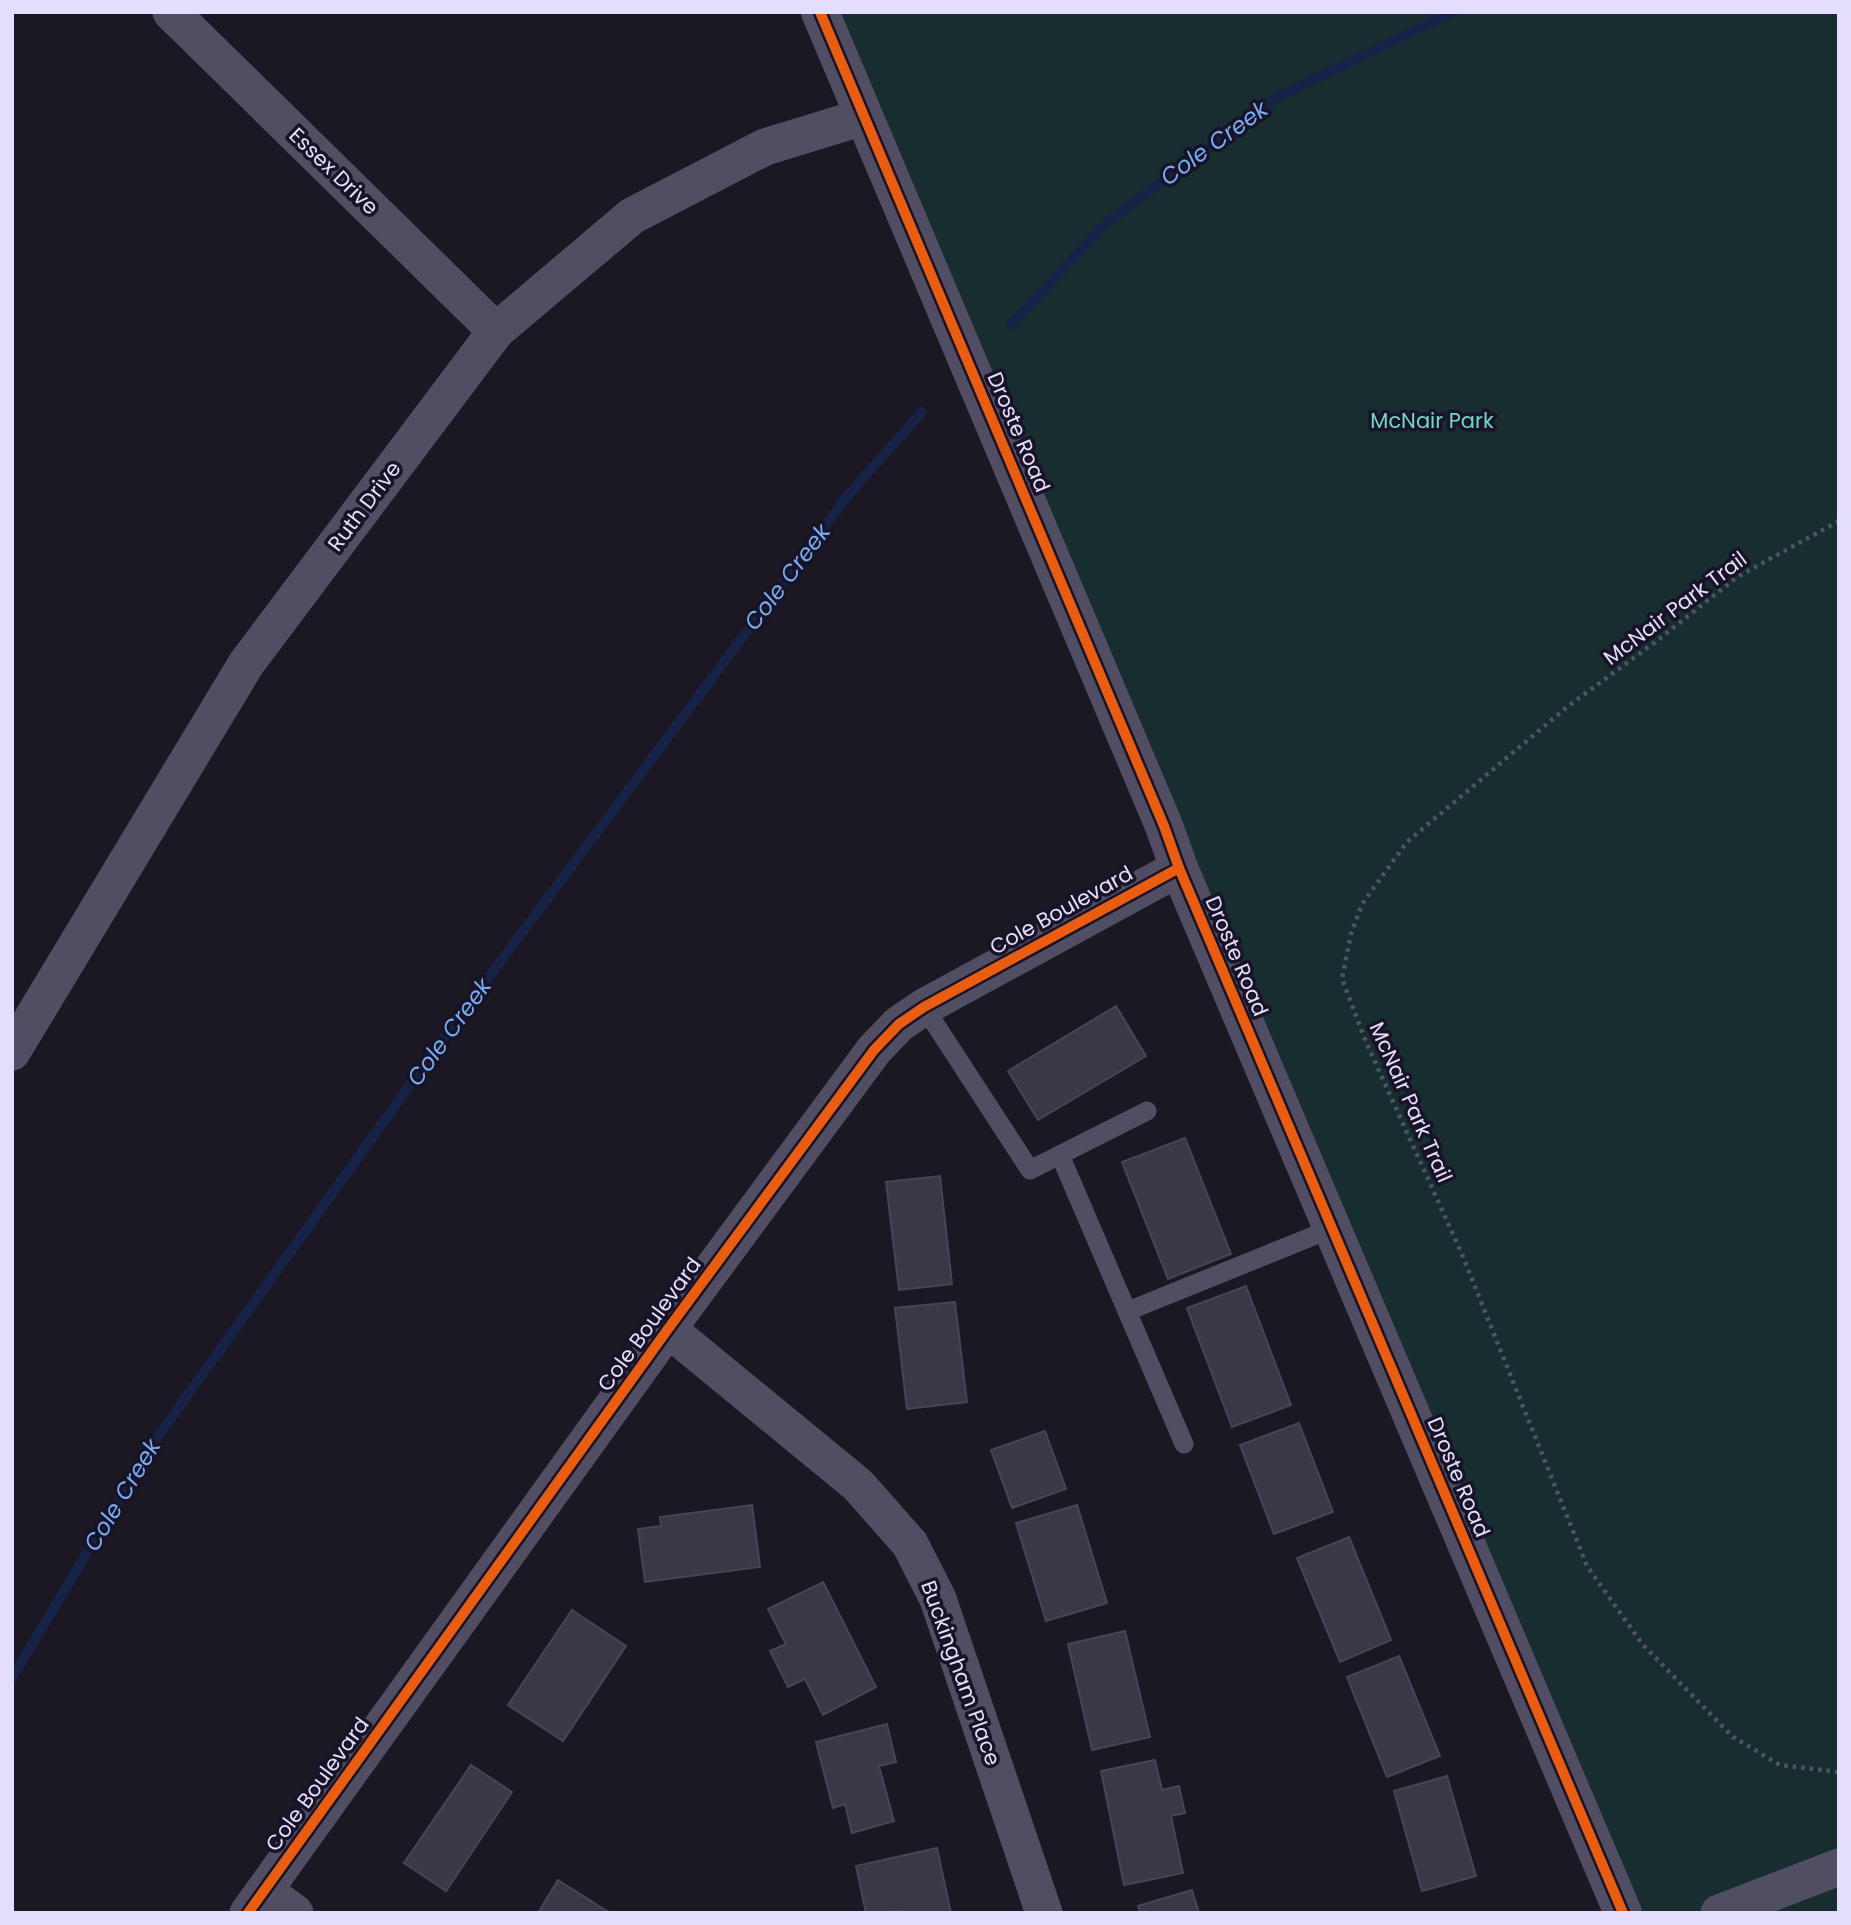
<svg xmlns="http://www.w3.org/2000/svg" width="1851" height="1925" viewBox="0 0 1851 1925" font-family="Poppins,sans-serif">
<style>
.green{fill:#182d30}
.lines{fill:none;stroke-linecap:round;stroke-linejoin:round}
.stream{stroke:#162347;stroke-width:10}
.building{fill:#3b3744;stroke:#494356;stroke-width:2}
.path{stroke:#4d5563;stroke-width:4.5;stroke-dasharray:3.5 5;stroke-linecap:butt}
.service{stroke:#514e63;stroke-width:19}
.minor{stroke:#514e63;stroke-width:37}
.tertiary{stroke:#514e63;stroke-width:38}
.cycleway-casing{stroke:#191328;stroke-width:15}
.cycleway{stroke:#e95d12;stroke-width:10}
.labels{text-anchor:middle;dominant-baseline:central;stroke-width:7;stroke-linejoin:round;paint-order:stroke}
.street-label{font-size:21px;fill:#e4defc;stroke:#191328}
.park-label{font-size:21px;fill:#70d6c6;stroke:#191328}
.water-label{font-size:23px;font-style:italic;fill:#76acf2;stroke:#191328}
</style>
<rect width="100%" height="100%" fill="#1b1823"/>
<!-- green -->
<polygon class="green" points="809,12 1839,12 1839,1913 1640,1913"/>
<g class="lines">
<!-- stream -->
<g class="stream">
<polyline points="1012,324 1105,224 1274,99 1453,12"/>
<polyline points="12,1678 151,1446 448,1032 849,494 922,412"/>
</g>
</g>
<!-- building -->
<g class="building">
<polygon points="1116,1006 1146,1056 1038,1120 1008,1071"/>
<polygon points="1185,1138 1231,1254 1168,1279 1122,1162"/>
<polygon points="940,1176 952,1284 899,1290 886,1182"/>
<polygon points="1246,1286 1291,1405 1232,1427 1187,1308"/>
<polygon points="955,1302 967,1402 907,1409 895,1308"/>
<polygon points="1299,1423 1333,1512 1274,1534 1240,1445"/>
<polygon points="1045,1431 1066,1489 1012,1508 991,1450"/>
<polygon points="752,1505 760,1567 645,1582 638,1529 661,1526 660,1517"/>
<polygon points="1077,1505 1107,1603 1046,1621 1016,1523"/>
<polygon points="1349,1537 1391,1640 1340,1662 1297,1558"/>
<polygon points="823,1582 876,1687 823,1715 805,1679 788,1687 770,1651 786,1644 768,1609"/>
<polygon points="572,1610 626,1646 563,1741 508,1705"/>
<polygon points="1125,1631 1150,1737 1092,1750 1068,1644"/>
<polygon points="1399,1656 1440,1756 1387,1777 1347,1677"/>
<polygon points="887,1724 896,1762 879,1766 894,1821 852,1833 845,1804 833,1808 816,1742"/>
<polygon points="1155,1760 1162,1790 1179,1786 1185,1813 1171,1816 1183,1873 1124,1885 1101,1771"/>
<polygon points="471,1765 512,1792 446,1891 404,1863"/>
<polygon points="1447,1776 1476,1876 1422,1891 1394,1791"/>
<polygon points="937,1848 951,1913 903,1913 903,1911 866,1913 856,1866"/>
<polygon points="558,1880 610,1913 538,1913"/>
<polygon points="1192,1890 1199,1913 1140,1913 1138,1906"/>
</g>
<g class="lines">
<!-- path -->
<polyline class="path" points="1839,521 1737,577 1658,640 1567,707 1407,842 1362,904 1351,934 1342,979 1366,1042 1461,1252 1587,1566 1643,1645 1733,1737 1780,1765 1839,1772"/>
<!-- service -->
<g class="service">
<polyline points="924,1007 1030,1170 1147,1111"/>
<polyline points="1060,1155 1184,1444"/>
<polyline points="1128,1311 1333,1228"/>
</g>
<!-- minor -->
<g class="minor">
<polyline points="171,12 496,331"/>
<polyline points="12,1052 246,664 496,331 632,216 765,147 863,117"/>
<polyline points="668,1329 858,1485 910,1544 938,1599 1044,1913"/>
<polyline points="265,1891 295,1913"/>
<polyline points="248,1913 668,1329 874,1050 899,1024 924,1007 1179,868"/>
<polyline points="1719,1913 1839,1867"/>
</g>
<!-- tertiary -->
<polyline class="tertiary" points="820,12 1164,826 1179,868 1623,1913"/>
<!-- cycleway casing -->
<g class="cycleway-casing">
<g id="cycleway">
<polyline points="820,12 1164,826 1179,868 1623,1913"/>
<polyline points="248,1913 668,1329 874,1050 899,1024 924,1007 1179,868"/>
</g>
</g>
<!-- cycleway -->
<use href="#cycleway" class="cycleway"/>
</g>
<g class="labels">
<!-- street labels -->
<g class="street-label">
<text transform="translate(334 171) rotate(44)">Essex Drive</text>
<text transform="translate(1019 432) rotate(67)">Droste Road</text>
<text transform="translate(364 506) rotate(-53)">Ruth Drive</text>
<text transform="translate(1675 608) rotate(-37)">McNair Park Trail</text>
<text transform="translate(1061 910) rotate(-29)">Cole Boulevard</text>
<text transform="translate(1237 956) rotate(67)">Droste Road</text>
<text transform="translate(1411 1102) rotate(66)">McNair Park Trail</text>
<text transform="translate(649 1324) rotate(-54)">Cole Boulevard</text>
<text transform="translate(1459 1477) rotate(67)">Droste Road</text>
<text transform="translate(961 1673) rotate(70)">Buckingham Place</text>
<text transform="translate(317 1784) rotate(-54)">Cole Boulevard</text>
</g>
<!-- park labels -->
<g class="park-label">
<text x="1432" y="420">McNair Park</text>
</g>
<!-- water labels -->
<g class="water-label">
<text transform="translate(1214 143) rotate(-36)">Cole Creek</text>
<text transform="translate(787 577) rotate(-53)">Cole Creek</text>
<text transform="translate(449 1032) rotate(-54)">Cole Creek</text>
<text transform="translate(122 1495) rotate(-59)">Cole Creek</text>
</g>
</g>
<!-- border -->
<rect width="1851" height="1925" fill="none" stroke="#e4defc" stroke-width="28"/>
</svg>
